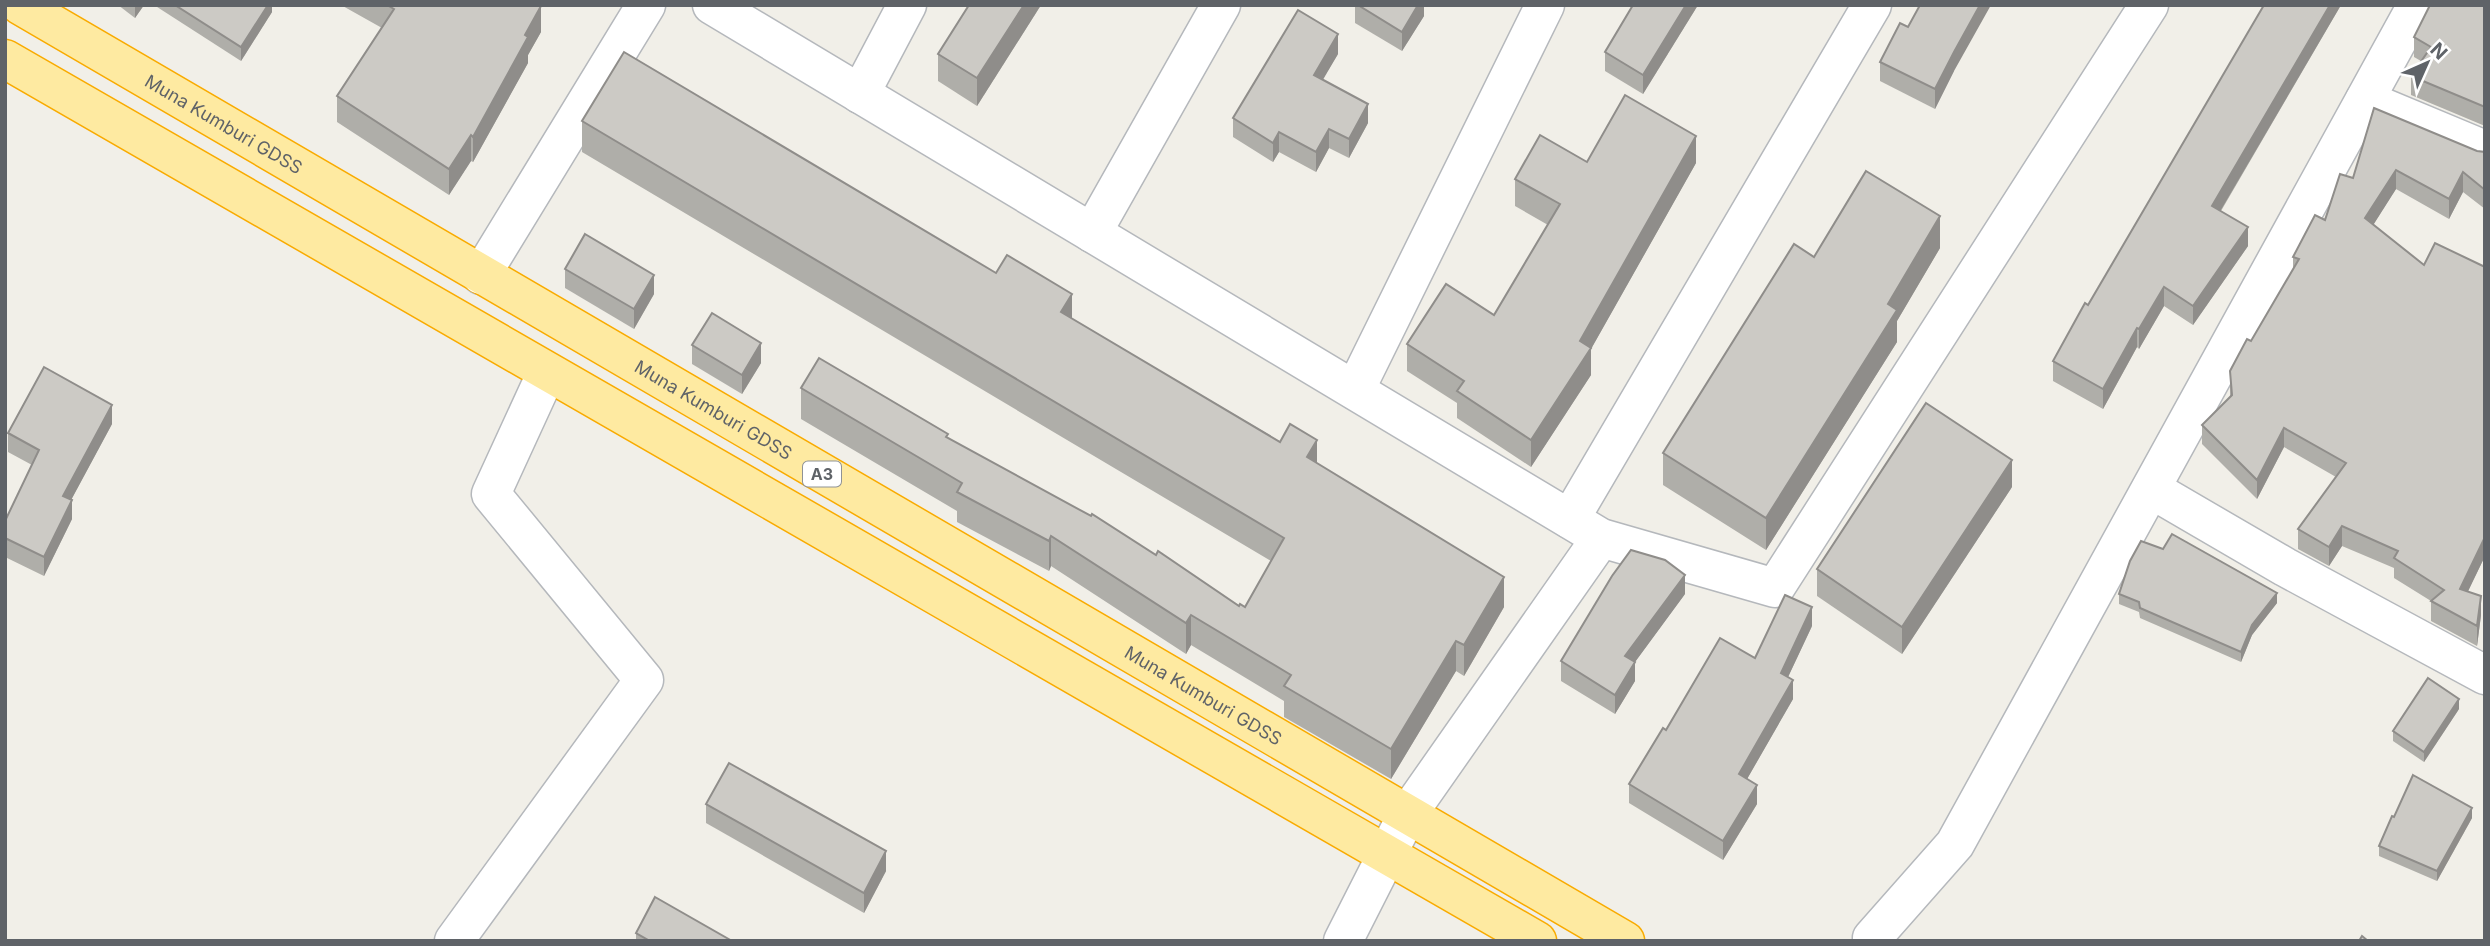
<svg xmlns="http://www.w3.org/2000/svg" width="2490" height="946" viewBox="0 0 2490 946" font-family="Inter,sans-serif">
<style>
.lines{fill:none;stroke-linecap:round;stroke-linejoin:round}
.minor-casing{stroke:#b5b8bc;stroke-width:41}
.trunk-casing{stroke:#f9ab00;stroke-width:41}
.minor{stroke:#fff;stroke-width:38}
.trunk{stroke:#feeaa1;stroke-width:38}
.wall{fill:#afaea9}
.shaded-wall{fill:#8f8d8a}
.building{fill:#cccac5;stroke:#8f8d8a;stroke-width:2}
.labels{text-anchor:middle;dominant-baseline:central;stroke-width:7;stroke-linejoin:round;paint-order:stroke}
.shield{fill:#fff;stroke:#8f9295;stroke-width:2}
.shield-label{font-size:16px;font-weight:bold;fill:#5f6368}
.street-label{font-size:18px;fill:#5f6368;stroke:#fff}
</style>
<rect width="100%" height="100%" fill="#f1efe8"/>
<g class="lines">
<!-- minor casing -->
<g class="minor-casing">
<g id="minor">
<polyline points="712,5 1601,538 1775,588 2149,5"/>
<polyline points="860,94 907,5"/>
<polyline points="2365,100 2485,150"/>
<polyline points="1092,233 1221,5"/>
<polyline points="481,275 646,5"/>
<polyline points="1355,390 1545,5"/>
<polyline points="2151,489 2285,567 2485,675"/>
<polyline points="1570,519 1872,5"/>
<polyline points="1872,938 1955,844 2417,5"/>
<polyline points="454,941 644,680 491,494 547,372"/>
<polyline points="1343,941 1407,815 1601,538"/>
</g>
</g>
<!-- trunk casing -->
<g class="trunk-casing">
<g id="trunk">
<path id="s1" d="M20,5l1605,936"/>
<polyline points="5,59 1537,941"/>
</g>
</g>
<!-- minor -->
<use href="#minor" class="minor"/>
<!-- trunk -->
<use href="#trunk" class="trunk"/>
</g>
<!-- wall -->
<g class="wall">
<polygon points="118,5 144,5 135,18"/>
<polygon points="154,5 272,5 272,12 241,61"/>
<polygon points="341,5 540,5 541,32 528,55 528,63 473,162 471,161 449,195 337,122 337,96 382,28"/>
<polygon points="969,5 1041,5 977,106 938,81 938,54"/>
<polygon points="1355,5 1424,5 1424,16 1402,51 1355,23"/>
<polygon points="1633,5 1698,5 1643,94 1605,71 1605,52"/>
<polygon points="2341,5 2221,211 2248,246 2193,325 2164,306 2139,349 2137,347 2103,409 2053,381 2053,361 2088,305"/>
<polygon points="2485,5 2485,126 2411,95 2411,76 2421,61 2414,57 2414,37"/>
<polygon points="1338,54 1322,80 1368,123 1349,158 1329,148 1316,172 1279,152 1273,162 1233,137 1233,118"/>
<polygon points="1880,62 1954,71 1935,109 1880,81"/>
<polygon points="582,121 1072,319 1317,463 1504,607 1464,676 1456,671 1391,779 1284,717 1284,701 1191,645 1186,654 1051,566 1049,571 957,522 957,511 801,419 801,388 948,438 1156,555 1239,606 1245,607 1271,561 582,152"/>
<polygon points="2477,151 2485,152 2485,209 2463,192 2449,219 2396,189 2373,225 2424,265 2485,267 2485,556 2468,591 2481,615 2477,646 2431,621 2431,601 2394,578 2394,568 2342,546 2329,566 2298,549 2298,529 2336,477 2284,447 2257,499 2202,444 2202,425 2230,397 2230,371 2251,341 2293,269 2293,257 2325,220 2353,178"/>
<polygon points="1587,162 1696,163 1591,349 1591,375 1531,467 1457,418 1457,403 1407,371 1407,344 1494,315 1548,225 1515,206 1515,179"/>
<polygon points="1940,248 1897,321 1897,342 1766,550 1663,485 1663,453 1814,257"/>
<polygon points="565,269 654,294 634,329 565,288"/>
<polygon points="692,345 761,363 742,394 692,364"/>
<polygon points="112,424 71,500 72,519 44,576 5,557 5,521 32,465 8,452 8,433"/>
<polygon points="2012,487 1902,654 1817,596 1817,569"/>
<polygon points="1685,594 1635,662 1635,681 1615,714 1561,681 1561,661"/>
<polygon points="2119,594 2277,603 2252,635 2241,662 2140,618 2139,612 2119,604"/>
<polygon points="1812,626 1788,677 1793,699 1747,779 1757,804 1723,860 1629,803 1629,784 1666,730 1755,658"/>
<polygon points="2459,709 2424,762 2393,741 2393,731"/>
<polygon points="706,804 886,871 864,913 706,823"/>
<polygon points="2394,817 2472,818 2437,881 2379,856 2379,846"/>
<polygon points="636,933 732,941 636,941"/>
</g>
<!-- shaded-wall -->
<g class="shaded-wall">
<polygon points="135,5 144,5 135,18"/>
<polygon points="268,5 272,5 272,12 241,61 241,47"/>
<polygon points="1024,5 1041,5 977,106 977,78"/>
<polygon points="1418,5 1424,5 1424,16 1402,51 1402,32"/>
<polygon points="1686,5 1698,5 1643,94 1643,75"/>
<polygon points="1980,5 1991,5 1954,71 1935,109 1935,89 1954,52"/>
<polygon points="2330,5 2341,5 2212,225 2212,206"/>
<polygon points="541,6 541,32 528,55 528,63 473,162 473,137 525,35"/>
<polygon points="1338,34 1338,54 1314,95 1314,75"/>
<polygon points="1368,104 1368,123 1349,158 1349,139"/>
<polygon points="1329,129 1329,148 1316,172 1316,152"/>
<polygon points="1279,132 1279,152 1273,162 1273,143"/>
<polygon points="471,135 471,161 449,195 449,169"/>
<polygon points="1696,136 1696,163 1591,349 1591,375 1531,467 1531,440 1580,341"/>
<polygon points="2396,170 2396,189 2365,238 2365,218"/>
<polygon points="2463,172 2463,192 2449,219 2449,199"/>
<polygon points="1940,216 1940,248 1897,321 1897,342 1766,550 1766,518 1888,304"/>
<polygon points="2248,227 2248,246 2193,325 2193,306"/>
<polygon points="654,275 654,294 634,329 634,309"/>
<polygon points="2164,287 2164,306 2139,349 2139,329"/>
<polygon points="1072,294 1072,324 1061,312"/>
<polygon points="2137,328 2137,347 2103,409 2103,389"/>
<polygon points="761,343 761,363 742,394 742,375"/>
<polygon points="112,405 112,424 63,515 63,496"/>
<polygon points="2284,428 2284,447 2257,499 2257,480"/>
<polygon points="1317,440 1317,471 1307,457"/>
<polygon points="2012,460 2012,487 1902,654 1902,627"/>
<polygon points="72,500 72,519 44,576 44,557"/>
<polygon points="2342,526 2342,546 2329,566 2329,547"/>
<polygon points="1051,536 1051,566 1049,571 1049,541"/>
<polygon points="2485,537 2485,556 2460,608 2460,589"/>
<polygon points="1685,575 1685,594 1635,662 1635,681 1615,714 1615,695 1625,656"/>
<polygon points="1504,577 1504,607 1464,676 1464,645"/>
<polygon points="2277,593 2277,603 2252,635 2241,662 2241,652 2252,625"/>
<polygon points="2481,596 2481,615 2477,646 2477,626"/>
<polygon points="1812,607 1812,626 1781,692 1781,673"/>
<polygon points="1191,615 1191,645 1186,654 1186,623"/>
<polygon points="1456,641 1456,671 1391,779 1391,749"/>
<polygon points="1793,680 1793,699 1739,793 1739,774"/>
<polygon points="2459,699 2459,709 2424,762 2424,752"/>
<polygon points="1757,785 1757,804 1723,860 1723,841"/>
<polygon points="2472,808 2472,818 2437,881 2437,871"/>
<polygon points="886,851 886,871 864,913 864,893"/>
</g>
<!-- building -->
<g class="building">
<polygon points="175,5 268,5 241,47"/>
<polygon points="387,5 540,5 541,6 525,35 528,37 473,137 471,135 449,169 337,96 394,9"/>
<polygon points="969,5 1024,5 977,78 938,54"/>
<polygon points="1358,5 1418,5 1402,32"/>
<polygon points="1633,5 1686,5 1643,75 1605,52"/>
<polygon points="1920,5 1980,5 1954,52 1935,89 1880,62 1900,23 1908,27"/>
<polygon points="2264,5 2330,5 2212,206 2248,227 2193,306 2164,287 2139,329 2137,328 2103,389 2053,361 2085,303 2088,305"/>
<polygon points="2430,5 2485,5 2485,107 2411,76 2431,47 2414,37"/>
<polygon points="1298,10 1338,34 1314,75 1368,104 1349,139 1329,129 1316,152 1279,132 1273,143 1233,118"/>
<polygon points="624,52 996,273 1007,255 1072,294 1061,312 1280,442 1290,424 1317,440 1307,457 1504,577 1464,645 1456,641 1391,749 1284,686 1291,675 1191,615 1186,623 1051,536 1049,541 957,492 962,483 801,388 819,358 948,434 946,437 1091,516 1092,514 1156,555 1158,551 1239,606 1240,604 1245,607 1284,538 582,121"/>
<polygon points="1625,95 1696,136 1580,341 1591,348 1531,440 1457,391 1464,381 1407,344 1446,284 1494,315 1560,204 1515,179 1540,135 1587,162"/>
<polygon points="2374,108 2477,151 2485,152 2485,190 2463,172 2449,199 2396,170 2365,218 2424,265 2435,243 2485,267 2485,537 2460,589 2481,596 2477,626 2431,601 2444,590 2394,558 2398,551 2342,526 2329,547 2298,529 2346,463 2284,428 2257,480 2202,425 2232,395 2230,371 2247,339 2251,341 2299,259 2293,257 2315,215 2325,220 2340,174 2353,178"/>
<polygon points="1866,171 1940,216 1888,304 1897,310 1766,518 1663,453 1794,244 1814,257"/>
<polygon points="585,234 654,275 634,309 565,269"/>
<polygon points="712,313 761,343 742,375 692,345"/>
<polygon points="44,367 112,405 63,496 72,500 44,557 5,538 5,521 39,450 8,433"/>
<polygon points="1926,403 2012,460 1902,627 1817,569"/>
<polygon points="2172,534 2277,593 2252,625 2241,652 2140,608 2139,602 2119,594 2130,561 2141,541 2163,549"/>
<polygon points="1631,550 1665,560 1685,575 1625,656 1635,662 1615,695 1561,661 1612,576"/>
<polygon points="1785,595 1812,607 1781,673 1793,680 1739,774 1757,785 1723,841 1629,784 1663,728 1666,730 1720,638 1755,658"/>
<polygon points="2428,678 2459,699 2424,752 2393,731"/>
<polygon points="729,763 886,851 864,893 706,804"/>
<polygon points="2413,775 2472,808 2437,871 2379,846 2392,816 2394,817"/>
<polygon points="655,897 732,941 650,941 636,933"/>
<polygon points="2362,936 2368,941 2359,941"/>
</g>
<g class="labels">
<!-- shield labels -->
<rect class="shield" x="803" y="461.5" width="38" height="25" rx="5"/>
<g class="shield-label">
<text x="822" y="474">A3</text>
</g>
<!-- street labels -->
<g class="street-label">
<text stroke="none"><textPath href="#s1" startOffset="236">Muna Kumburi GDSS</textPath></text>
<text stroke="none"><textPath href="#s1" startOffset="803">Muna Kumburi GDSS</textPath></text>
<text stroke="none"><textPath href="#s1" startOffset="1370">Muna Kumburi GDSS</textPath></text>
</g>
</g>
<!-- border -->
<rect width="2490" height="946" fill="none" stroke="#5f6368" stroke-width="14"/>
<!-- north arrow -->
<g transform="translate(2427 63) rotate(45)" stroke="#ffffff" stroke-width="5" paint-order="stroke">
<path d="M0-5L12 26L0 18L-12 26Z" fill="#5f6368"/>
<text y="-10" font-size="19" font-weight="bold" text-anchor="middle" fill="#5f6368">N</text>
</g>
</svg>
